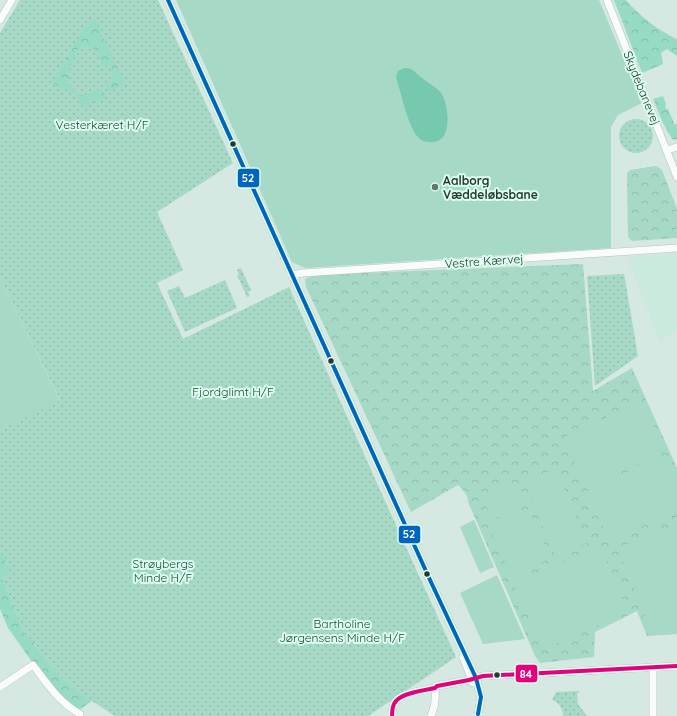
<svg xmlns="http://www.w3.org/2000/svg" width="677" height="716" viewBox="0 0 677 716" font-family="Quicksand,sans-serif">
<style>
.built{fill:#c9eadd}
.grass{fill:url(#grass-dots)}
.forest{fill:url(#forest-crowns)}
.park{fill:url(#park-crowns)}
.pitch{fill:#a7d9c7}
.water{fill:#76c9ae}
.lines{fill:none;stroke-linecap:round;stroke-linejoin:round}
.minor-casing{stroke:#b5c4be;stroke-width:8}
.minor{stroke:#f9fcfa;stroke-width:7}
.bus-1-casing{stroke:#dafeef;stroke-width:7}
.bus-2-casing{stroke:#dafeef;stroke-width:7}
.bus-1{stroke:#0065bd;stroke-width:4}
.bus-2{stroke:#e5007d;stroke-width:4}
.bus-dot{fill:#293731;stroke:#dafeef;stroke-width:1.5}
.poi-dot{fill:#65756f;stroke:#dafeef;stroke-width:1.5}
.labels{text-anchor:middle;dominant-baseline:central;stroke-width:4;stroke-linejoin:round;paint-order:stroke}
.street-label{font-size:12px;fill:#293731;stroke:#dafeef}
.park-label{font-size:12px;fill:#1c4a3b;stroke:#dafeef}
.poi-label{font-size:12px;font-weight:bold;fill:#293731;stroke:#dafeef;text-anchor:start}
.line-badge{stroke:#dafeef;stroke-width:1.5}
.badge-label{font-size:11px;text-anchor:middle;font-weight:bold;fill:#fff}
</style>
<defs>
<pattern id="grass-dots" width="8" height="8" patternUnits="userSpaceOnUse"><rect width="8" height="8" fill="#a7d9c7"/><path d="M2 2h.1M6 6h.1" fill="none" stroke="#90bbab" stroke-width="1.8" stroke-linecap="round"/></pattern>
<pattern id="forest-crowns" width="20" height="18" patternUnits="userSpaceOnUse"><rect width="20" height="18" fill="#97dbc4"/><path d="M2 6a3 3 0 1 1 6 0M12 15a3 3 0 1 1 6 0" fill="none" stroke="#82bda9"/></pattern>
<pattern id="park-crowns" width="20" height="18" patternUnits="userSpaceOnUse"><rect width="20" height="18" fill="#a7d9c7"/><path d="M2 6a3 3 0 1 1 6 0M12 15a3 3 0 1 1 6 0" fill="none" stroke="#90bbab"/></pattern>
</defs>
<rect width="100%" height="100%" fill="#d5e8e1"/>
<!-- built -->
<polygon class="built" points="677,254 677,330 660,341 627,257"/>
<!-- grass -->
<g class="grass">
<polygon points="20,0 158,0 233,163 157,212 183,270 157,283 183,339 289,287 385,501 456,657 368,716 115,716 92,701 58,675 22,629 2,577 10,573 0,550 0,430 60,400 0,277 0,33"/>
<circle cx="636" cy="136" r="17"/>
<polygon points="241,268 251,290 248,292 250,296 247,297 237,275 239,274 237,270"/>
<polygon points="624,274 638,356 595,386 587,276"/>
<polygon points="225,280 237,308 185,332 167,291 179,286 185,298"/>
<path d="M580,691l-3,3 1,10 9,12h-24c0,-7 -4,-14 -11,-16l4,-8z"/>
</g>
<!-- forest -->
<g class="forest">
<path d="M614,0h12c14,16 31,30 51,39v17l-10,-7 -6,4 2,11 -21,9z"/>
<polygon points="95,19 125,84 108,92 105,83 106,82 111,84 113,76 111,65 104,67 97,53 92,47 82,47 77,50 70,69 68,84 79,94 88,96 89,92 101,89 106,96 83,108 75,94 52,83 86,26"/>
<polygon points="663,96 666,104 665,105 666,109 668,109 675,125 677,124 677,139 674,140 672,139 663,123 653,99"/>
<polygon points="0,550 11,573 2,577 22,629 58,675 92,701 79,710 47,683 8,628 0,609"/>
</g>
<!-- park -->
<g class="park">
<polygon points="656,166 662,170 677,209 677,238 632,241 628,237 627,173 630,170"/>
<path d="M583,264l10,127 39,-23 45,100v166l-30,2 -10,-25 -42,21 -1,25 -54,6 -5,-7 -67,-154c1,-7 -6,-12 -10,-17l-47,27 -105,-225 -1,-8 9,-4z"/>
</g>
<!-- pitch -->
<g class="pitch">
<polygon points="176,0 599,0 642,103 618,115 611,127 611,248 305,268 292,262"/>
<polygon points="0,277 60,401 0,430"/>
<polygon points="642,401 665,451 586,488 563,438"/>
<polygon points="666,454 677,478 677,510 610,541 587,491"/>
<polygon points="556,469 587,543 555,556 525,482"/>
<polygon points="513,483 523,506 492,519 482,497"/>
<polygon points="528,509 551,558 512,577 489,527"/>
<polygon points="474,520 494,567 480,573 460,527"/>
<polygon points="674,525 677,532 677,634 652,635 618,548"/>
<polygon points="600,546 628,612 542,649 515,586 518,581"/>
<polygon points="497,575 525,639 483,644 460,593"/>
</g>
<!-- water -->
<path class="water" d="M404,68c10,0 11,5 18,10 7,6 16,9 21,18 6,14 10,49 -14,46 -4,0 -8,-1 -11,-5 -10,-11 -17,-44 -22,-60l2,-6z"/>
<g class="lines">
<!-- minor casing -->
<g class="minor-casing">
<g id="minor">
<polyline points="168,0 430,580 476,678 481,697 478,714"/>
<polyline points="607,0 677,177"/>
<polyline points="0,20 12,0"/>
<polyline points="667,150 677,147"/>
<polyline points="292,275 303,273 677,248"/>
<polyline points="463,657 473,683"/>
<path d="M0,687l33,-22c14,19 26,37 47,49"/>
<path d="M392,716c0,-5 0,-11 4,-15 6,-8 29,-11 39,-13l2,-2 32,-6 14,-4 194,-10"/>
<path d="M431,716c4,-9 5,-18 4,-28"/>
<polyline points="653,716 653,667"/>
</g>
</g>
<!-- minor -->
<use href="#minor" class="minor"/>
<!-- bus-1 casing -->
<g class="bus-1-casing">
<polyline id="bus-1" points="168,0 430,580 476,678 481,697 478,714"/>
</g>
<!-- bus-2 casing -->
<g class="bus-2-casing">
<path id="bus-2" d="M392,716c0,-5 0,-11 4,-15 6,-8 29,-11 39,-13l2,-2 32,-6 14,-4 194,-10"/>
</g>
<!-- bus-1 -->
<use href="#bus-1" class="bus-1"/>
<!-- bus-2 -->
<use href="#bus-2" class="bus-2"/>
</g>
<!-- markers -->
<g class="bus-dot">
<circle cx="233" cy="144" r="3.5"/>
<circle cx="331" cy="361" r="3.5"/>
<circle cx="427" cy="574" r="3.5"/>
<circle cx="497" cy="675" r="3.5"/>
</g>
<circle class="poi-dot" cx="435" cy="187" r="4"/>
<g class="labels">
<!-- street labels -->
<g class="street-label">
<text transform="translate(642 88) rotate(68)">Skydebanevej</text>
<text transform="translate(484 261) rotate(-4)">Vestre Kærvej</text>
</g>
<!-- park labels -->
<g class="park-label">
<text x="102" y="124">Vesterkæret H/F</text>
<text x="233" y="391">Fjordglimt H/F</text>
<text x="163" y="563">Strøybergs<tspan x="163" dy="14">Minde H/F</tspan></text>
<text x="342" y="623">Bartholine<tspan x="342" dy="14">Jørgensens Minde H/F</tspan></text>
</g>
<!-- poi labels -->
<g class="poi-label">
<text x="443" y="180">Aalborg<tspan x="443" dy="14">Væddeløbsbane</tspan></text>
</g>
</g>
<g class="line-badge">
<rect x="237" y="168" width="23" height="20" rx="4" fill="#0065bd"/>
<rect x="398" y="525" width="23" height="19" rx="4" fill="#0065bd"/>
<rect x="515" y="664" width="23" height="19" rx="4" fill="#e5007d"/>
</g>
<g class="badge-label">
<text x="248" y="182">52</text>
<text x="409" y="538">52</text>
<text x="526" y="678">84</text>
</g>
</svg>
